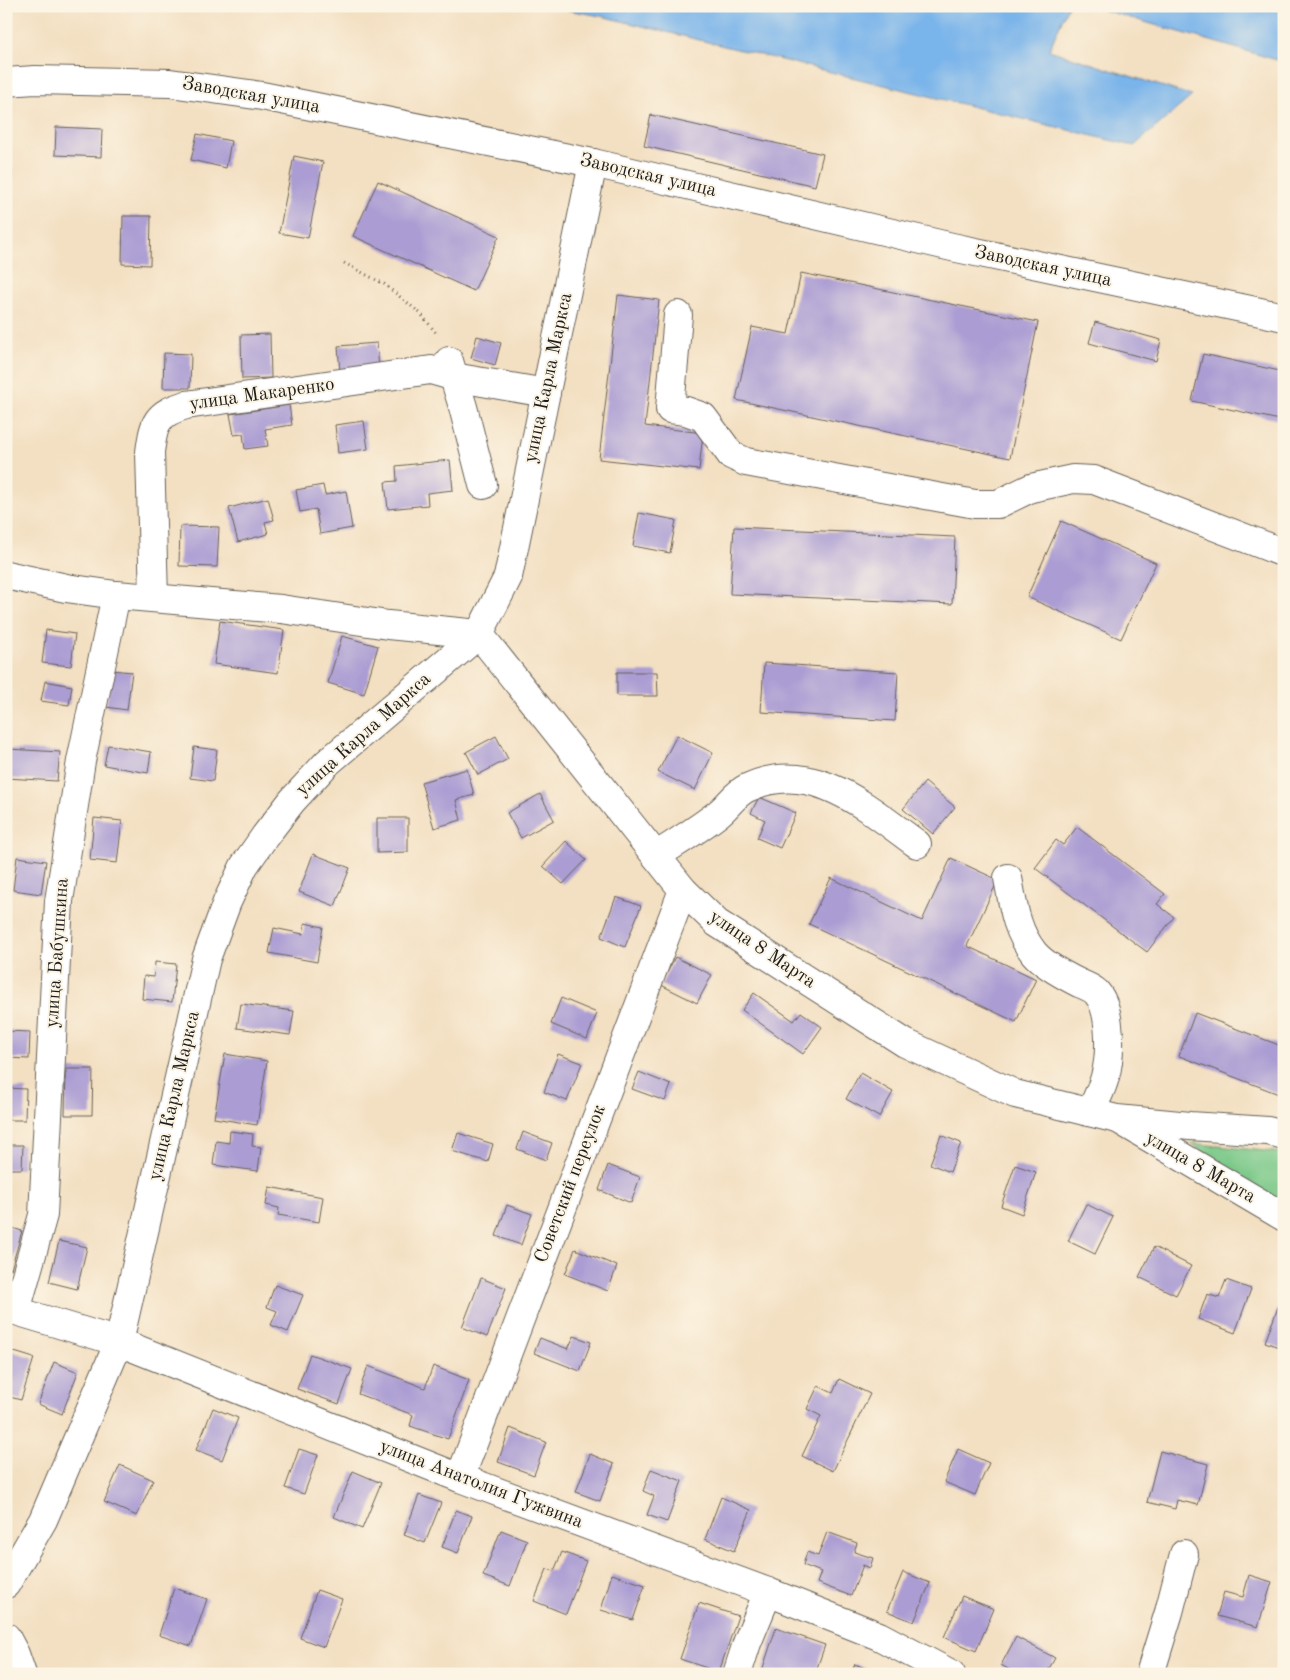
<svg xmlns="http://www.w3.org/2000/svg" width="1290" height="1680" viewBox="0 0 1290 1680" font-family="'Old Standard TT',serif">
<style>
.green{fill:#79c888;stroke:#4a7252}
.water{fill:#79b4ea;stroke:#4a6883}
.building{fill:#ab9dd3}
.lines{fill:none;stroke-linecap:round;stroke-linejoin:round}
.minor-casing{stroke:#676056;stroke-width:30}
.path{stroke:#676056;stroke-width:3;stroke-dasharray:1 4;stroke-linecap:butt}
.minor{stroke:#fff;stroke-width:28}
.labels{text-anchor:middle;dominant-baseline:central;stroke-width:4;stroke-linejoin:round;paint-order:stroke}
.street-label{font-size:19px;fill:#1c1c1c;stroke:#fcf5e5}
</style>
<rect width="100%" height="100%" fill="#fcf5e5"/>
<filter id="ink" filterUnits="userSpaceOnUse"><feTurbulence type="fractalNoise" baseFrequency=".02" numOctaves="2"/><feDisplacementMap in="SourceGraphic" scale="10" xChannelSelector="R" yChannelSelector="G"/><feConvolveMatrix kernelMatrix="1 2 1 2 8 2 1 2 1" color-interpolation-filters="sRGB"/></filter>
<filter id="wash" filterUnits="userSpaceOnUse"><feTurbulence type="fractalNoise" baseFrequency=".0096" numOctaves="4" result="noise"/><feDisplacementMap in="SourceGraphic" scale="20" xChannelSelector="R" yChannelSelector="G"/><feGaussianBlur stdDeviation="1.12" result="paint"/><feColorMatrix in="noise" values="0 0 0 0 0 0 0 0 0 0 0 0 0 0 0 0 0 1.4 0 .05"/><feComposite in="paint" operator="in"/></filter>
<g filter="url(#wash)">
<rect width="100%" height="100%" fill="#f3dfc1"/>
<!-- green -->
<polygon class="green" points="1190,1143 1284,1153 1284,1204"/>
<!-- water -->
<g class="water">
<polygon points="545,6 1068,6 1049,50 1192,96 1134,146 601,16"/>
<polygon points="1089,6 1284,6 1284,62"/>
</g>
<g id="blocks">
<!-- building -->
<g class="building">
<polygon points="651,115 823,154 815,186 644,146"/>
<polygon points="56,127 102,129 101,157 55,155"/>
<polygon points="197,134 231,141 226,168 191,160"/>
<polygon points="294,156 323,162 308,238 279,233"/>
<polygon points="6,171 12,171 9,224 6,224"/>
<polygon points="378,181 499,236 474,291 353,236"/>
<polygon points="123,216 151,216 150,265 122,264"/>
<polygon points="801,273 1038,322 1010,458 736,400 752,327 788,334"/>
<polygon points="618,295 659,300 645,426 703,433 699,470 599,459"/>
<polygon points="1095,322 1161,340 1156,361 1089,343"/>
<polygon points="270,334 271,378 242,379 241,335"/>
<polygon points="477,336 501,343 495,365 471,358"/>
<polygon points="377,343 379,370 340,373 338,346"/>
<polygon points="164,353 191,354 190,388 163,388"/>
<polygon points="1203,354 1284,372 1284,421 1192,401"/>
<polygon points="289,405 292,425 265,429 268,446 245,449 243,434 234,435 230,414"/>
<polygon points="364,421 368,449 338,453 335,425"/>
<polygon points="450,460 453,490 427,493 428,505 388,509 385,482 397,481 396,466"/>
<polygon points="323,485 325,495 346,491 352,528 320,534 316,509 300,512 296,490"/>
<polygon points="268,498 274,520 265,522 268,534 238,542 229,508"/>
<polygon points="639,513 676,520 670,553 633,546"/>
<polygon points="1061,521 1156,563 1121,639 1027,597"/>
<polygon points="180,526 219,527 217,567 179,566"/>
<polygon points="734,527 955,537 952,604 730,594"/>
<polygon points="220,621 284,630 278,673 214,664"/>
<polygon points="46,630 75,634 71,666 42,663"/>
<polygon points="342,636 378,646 364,694 328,683"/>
<polygon points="764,663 898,672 895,721 761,712"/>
<polygon points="111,670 132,672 127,710 106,707"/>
<polygon points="617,672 657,672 658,696 617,696"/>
<polygon points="45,681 72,686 69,705 41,701"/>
<polygon points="677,735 713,753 695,790 658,772"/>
<polygon points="496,736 508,759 478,775 466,752"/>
<polygon points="108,745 151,752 148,773 104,765"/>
<polygon points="194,747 217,750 213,781 190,778"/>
<polygon points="8,749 60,752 57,781 6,778"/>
<polygon points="467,769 474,795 456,800 461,820 434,828 421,782"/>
<polygon points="925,782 955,807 933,834 903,809"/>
<polygon points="540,794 554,820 521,838 507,813"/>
<polygon points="759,797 796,813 780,848 757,838 765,820 751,813"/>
<polygon points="94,818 122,821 117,863 90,860"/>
<polygon points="377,818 408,818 408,852 377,853"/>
<polygon points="1077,827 1165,894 1157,904 1174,917 1147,952 1035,868 1056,840 1063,845"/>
<polygon points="566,841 586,860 563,884 543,866"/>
<polygon points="313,854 350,868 335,906 299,892"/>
<polygon points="17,857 46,861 41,894 13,890"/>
<polygon points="951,858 998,880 967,946 1036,979 1016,1022 809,924 831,878 922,921"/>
<polygon points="616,897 641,906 625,947 601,937"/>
<polygon points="305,923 323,927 317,962 269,953 274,928 303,934"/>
<polygon points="675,957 712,975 697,1003 661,985"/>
<polygon points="155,962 176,964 172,1002 142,999 144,976 154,977"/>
<polygon points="754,993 794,1021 801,1012 822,1027 803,1054 742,1010"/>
<polygon points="561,998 597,1013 587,1039 551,1024"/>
<polygon points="241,1004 294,1011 290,1035 237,1028"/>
<polygon points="1195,1013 1284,1047 1284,1096 1179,1056"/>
<polygon points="6,1031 30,1032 29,1059 6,1058"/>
<polygon points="225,1054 267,1061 257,1125 214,1118"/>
<polygon points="558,1054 582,1063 567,1101 544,1092"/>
<polygon points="66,1069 93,1069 92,1115 65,1115"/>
<polygon points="639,1072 671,1085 665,1101 632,1089"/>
<polygon points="860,1073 893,1092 879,1117 846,1099"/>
<polygon points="6,1088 26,1089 25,1120 6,1120"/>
<polygon points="230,1131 253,1134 252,1146 261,1147 258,1171 213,1165 216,1141 229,1143"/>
<polygon points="523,1132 552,1143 546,1160 517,1149"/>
<polygon points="458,1133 493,1144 488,1162 452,1151"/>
<polygon points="941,1135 961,1143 950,1172 930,1164"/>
<polygon points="6,1145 23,1145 22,1169 6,1169"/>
<polygon points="608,1165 640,1177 631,1203 599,1190"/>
<polygon points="1015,1165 1036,1172 1022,1214 1001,1206"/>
<polygon points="269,1187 323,1197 319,1222 278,1215 279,1208 266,1205"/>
<polygon points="1086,1204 1113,1217 1095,1254 1068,1241"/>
<polygon points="507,1205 532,1214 521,1245 496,1236"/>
<polygon points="6,1226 22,1231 11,1269 6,1268"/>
<polygon points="59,1241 87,1247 77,1289 49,1282"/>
<polygon points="1154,1247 1191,1266 1176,1295 1139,1277"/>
<polygon points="575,1249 617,1266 608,1291 565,1274"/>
<polygon points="481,1278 506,1288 487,1337 462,1327"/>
<polygon points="1226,1280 1251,1289 1235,1333 1198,1319 1207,1294 1219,1298"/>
<polygon points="275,1285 303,1295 288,1332 271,1325 277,1311 267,1307"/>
<polygon points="1280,1302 1284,1303 1284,1349 1265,1342"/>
<polygon points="574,1336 591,1342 580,1371 534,1353 540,1338 568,1349"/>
<polygon points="11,1351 34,1358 21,1400 6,1396 6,1367"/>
<polygon points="310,1354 352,1369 339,1404 297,1389"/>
<polygon points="54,1362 78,1372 62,1414 38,1404"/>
<polygon points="368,1366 425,1388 433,1366 469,1380 448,1439 410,1426 413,1415 358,1394"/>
<polygon points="839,1379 870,1394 833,1471 802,1456 821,1416 807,1409 818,1386 833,1393"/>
<polygon points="213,1408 238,1418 222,1460 196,1450"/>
<polygon points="510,1428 546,1442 534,1475 498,1462"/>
<polygon points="299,1449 318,1455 304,1494 285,1488"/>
<polygon points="958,1449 989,1463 975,1495 944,1482"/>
<polygon points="1160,1451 1208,1464 1198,1505 1177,1500 1175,1509 1147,1502"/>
<polygon points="590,1454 614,1464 600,1501 576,1492"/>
<polygon points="120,1465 153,1480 137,1516 104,1502"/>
<polygon points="651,1469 682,1481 667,1522 647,1515 654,1496 643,1491"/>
<polygon points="353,1471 381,1483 362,1529 334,1517"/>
<polygon points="419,1495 441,1503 425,1543 404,1535"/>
<polygon points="721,1497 751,1510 734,1551 705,1539"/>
<polygon points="456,1510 472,1516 458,1553 442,1547"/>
<polygon points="501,1530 527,1540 510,1586 483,1576"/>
<polygon points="827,1532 857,1543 854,1552 873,1558 870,1568 863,1565 851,1596 817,1583 821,1572 803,1565 807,1552 818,1556"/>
<polygon points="562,1552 586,1561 566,1614 534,1601 547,1569 554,1571"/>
<polygon points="903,1572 930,1583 914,1622 887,1611"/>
<polygon points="612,1574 645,1585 633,1620 601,1610"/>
<polygon points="1249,1575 1272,1582 1258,1627 1217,1616 1224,1592 1243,1597"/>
<polygon points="174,1588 207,1599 191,1646 159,1635"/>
<polygon points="317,1590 342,1599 324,1647 300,1638"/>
<polygon points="962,1596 994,1609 976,1651 944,1637"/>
<polygon points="699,1603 738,1616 719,1672 680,1659"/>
<polygon points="776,1628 825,1645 815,1674 761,1674"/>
<polygon points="1016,1637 1055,1658 1046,1674 1017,1674 1001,1665"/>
<polygon points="855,1664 879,1674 851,1674"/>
</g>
</g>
</g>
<g filter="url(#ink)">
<use href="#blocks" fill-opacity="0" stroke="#676056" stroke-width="1"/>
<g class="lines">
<!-- minor casing -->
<g class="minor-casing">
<g id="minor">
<polyline points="6,82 35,80 170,83 262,96 593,163 952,247 1284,317"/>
<polyline points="678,315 670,409 686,411 703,417 731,455 746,462 975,504 998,504 1031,488 1073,479 1094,480 1284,553"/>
<polyline points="449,361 463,407 483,485"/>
<polyline points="6,575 66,588 116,595 281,609 388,625 479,634 683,890 717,923 905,1043 1015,1094 1117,1119 1190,1126 1268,1131 1284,1135"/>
<path d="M154,598l-4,-146c4,-30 6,-38 36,-47l245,-35 28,8 87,15"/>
<path d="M656,856c21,-14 43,-27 63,-43 9,-7 17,-20 28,-25 65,-31 120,20 170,56"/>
<path d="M1008,878c5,27 8,53 26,75 10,12 31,23 45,30 5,2 13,5 17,9 16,17 15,63 9,85 -3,12 -10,24 -14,35"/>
<polyline points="1123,1122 1284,1217"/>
<polyline points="6,1308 119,1342 460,1478 768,1592 879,1636 951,1674"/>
<polyline points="16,1311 43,1215 59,901 81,761 116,595"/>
<polyline points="460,1478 683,890"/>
<polyline points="6,1584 43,1520 119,1342 206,959 227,902 244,866 265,836 292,801 327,763 479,634 508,577 593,163"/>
<polyline points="6,1637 15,1654 22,1674"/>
<polyline points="737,1674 747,1643 768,1592"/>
<polyline points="1150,1674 1169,1612 1184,1554"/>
</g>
</g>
<!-- path -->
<polyline class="path" points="344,263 384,284 420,313 437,334"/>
<!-- minor -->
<use href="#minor" class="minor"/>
</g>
</g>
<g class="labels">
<!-- street labels -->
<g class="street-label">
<text transform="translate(251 96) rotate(10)">Заводская улица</text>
<text transform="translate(648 176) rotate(13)">Заводская улица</text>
<text transform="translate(1043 267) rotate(12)">Заводская улица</text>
<text transform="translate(549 378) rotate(-78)">улица Карла Маркса</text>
<text transform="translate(262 395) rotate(-8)">улица Макаренко</text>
<text transform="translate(364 735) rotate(-42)">улица Карла Маркса</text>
<text transform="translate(762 950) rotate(34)">улица 8 Марта</text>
<text transform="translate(58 953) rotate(-86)">улица Бабушкина</text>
<text transform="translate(175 1096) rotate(-77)">улица Карла Маркса</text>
<text transform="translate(1200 1168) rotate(30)">улица 8 Марта</text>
<text transform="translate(571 1184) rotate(-69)">Советский переулок</text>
<text transform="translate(481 1485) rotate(21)">улица Анатолия Гужвина</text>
</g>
</g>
<!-- margin -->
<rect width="1290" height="1680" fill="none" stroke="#fcf5e5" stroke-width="25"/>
</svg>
